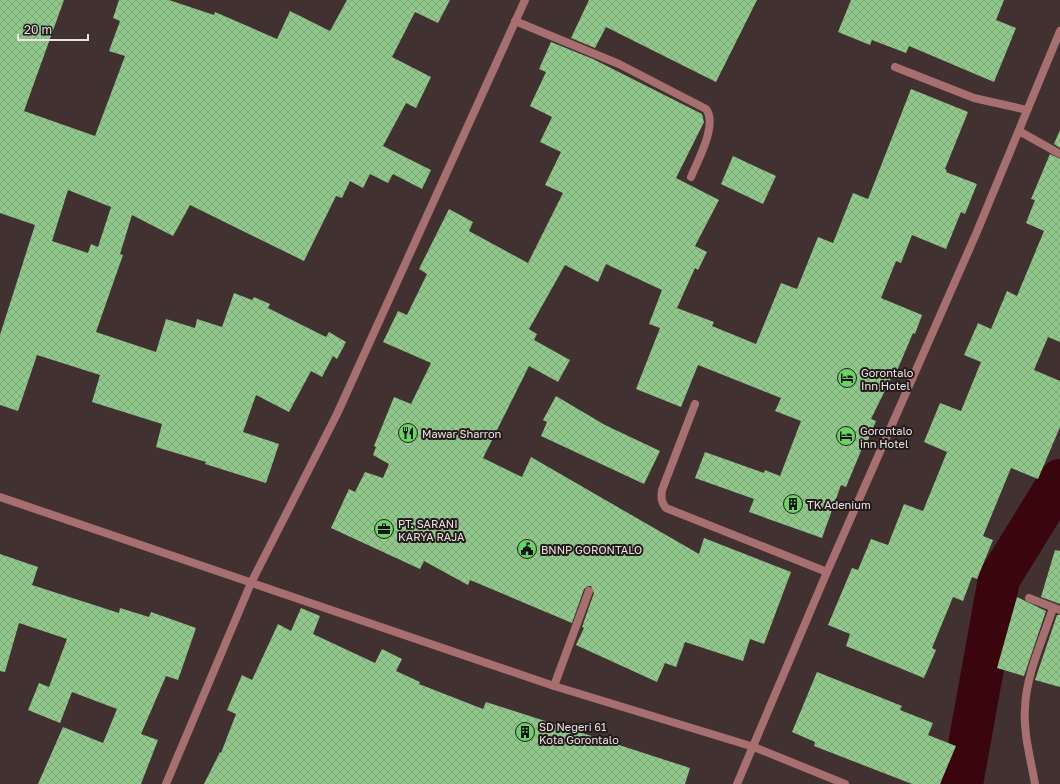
<svg xmlns="http://www.w3.org/2000/svg" width="1060" height="784" viewBox="0 0 1060 784" font-family="'Golos Text',sans-serif">
<style>
.lines{fill:none;stroke-linecap:round;stroke-linejoin:round}
.river{stroke:#3a050d;stroke-width:42}
.building{fill:url(#building-cross-hatch);fill-rule:evenodd}
.minor{stroke:#a86f70;stroke-width:8}
.labels{text-anchor:middle;dominant-baseline:central;stroke-width:4;stroke-linejoin:round;paint-order:stroke}
.poi-label{font-size:11px;fill:#eee3e3;stroke:#231b1b;text-anchor:start}
</style>
<defs>
<pattern id="building-cross-hatch" width="8" height="8" patternUnits="userSpaceOnUse"><rect width="8" height="8" fill="#90c88b"/><path d="M0 0l8 8M0 8l8-8" fill="none" stroke="#7ea779"/></pattern>
</defs>
<rect width="100%" height="100%" fill="#413131"/>
<g class="lines">
<!-- river -->
<polyline class="river" points="962,784 999,579 1060,480"/>
</g>
<!-- building -->
<g class="building">
<path d="M0,0h64l-40,111 71,25 30,-80 -16,-5 11,-30 -7,-3 6,-18h50l45,15 1,-3 62,27 13,-28 40,20 17,-31h103l-12,23 -23,-11 -23,45 39,20 -15,31 -10,-5 -23,43 48,24 -9,19 -29,-15 -5,9 -18,-9 -7,14 -13,-7 -8,17 -6,-2 -32,65 -114,-56 -17,31 -41,-21 -12,39 3,1 -27,77 60,20 10,-33 29,9 2,-9 25,8 12,-34 18,7 2,-3 16,7 -2,4 58,29 3,-5 17,10 -9,17 -4,-3 -11,21 -11,-6 -22,41 -33,-17 -13,37 36,12 -13,39 -61,-19 1,-2 -50,-15 6,-23 -70,-22 8,-27 -63,-20 -19,56 -18,-6v-70l35,-110 -35,-12zM68,190l43,17 -13,40 -7,-3 -3,9 -36,-12z"/>
<polygon points="589,0 757,0 716,82 606,27 595,48 571,38"/>
<polygon points="851,0 1004,0 996,20 1016,28 994,82 909,46 906,53 872,40 870,45 838,32"/>
<polygon points="551,42 593,59 702,114 704,122 676,178 719,200 695,246 707,252 698,270 695,268 677,308 714,322 712,326 756,344 781,283 797,289 818,237 833,243 853,193 868,199 911,89 968,112 945,169 947,170 946,172 977,184 965,214 961,212 946,249 912,235 901,263 896,261 881,298 922,315 915,334 913,333 896,373 894,372 871,419 876,421 865,447 863,446 846,487 841,485 822,538 749,512 754,499 695,478 705,452 764,473 765,470 780,476 801,421 775,411 781,398 698,365 681,407 636,389 660,328 649,324 662,290 606,264 598,282 565,265 529,329 537,334 534,340 570,360 558,382 529,366 483,458 522,477 531,457 699,554 704,538 791,572 764,644 750,639 743,661 685,642 676,667 665,663 657,682 576,645 584,628 582,627 594,593 591,586 588,586 584,589 572,623 470,580 468,585 424,561 420,569 331,528 349,489 355,492 365,472 383,478 389,464 373,455 376,447 374,446 394,397 411,404 431,363 383,342 398,311 407,315 427,274 419,269 449,209 473,222 469,231 528,263 563,193 545,185 561,152 540,142 552,117 530,106 546,72 539,69"/>
<polygon points="1060,130 1060,148 1054,144"/>
<polygon points="1050,154 1060,159 1060,342 1048,337 1034,370 1060,381 1060,427 1038,479 1011,468 983,536 993,540 977,579 972,577 963,601 953,597 932,648 936,650 924,678 846,646 850,634 828,625 852,568 858,570 871,539 888,545 904,504 923,511 947,452 924,442 940,403 961,411 981,362 964,355 978,323 991,329 1007,291 1017,296 1044,231 1026,223 1035,200 1031,199"/>
<polygon points="733,156 776,176 763,204 721,184"/>
<polygon points="556,396 605,425 660,451 644,484 541,436 547,422 543,420"/>
<polygon points="1055,550 1060,551 1060,604 1041,597"/>
<polygon points="0,554 38,567 32,585 119,613 120,608 149,617 151,612 196,628 178,680 166,676 141,734 158,740 141,784 38,784 63,727 103,743 117,709 72,692 60,723 28,710 39,683 49,687 67,639 19,623 5,672 0,671"/>
<polygon points="1017,597 1046,611 1024,676 997,668"/>
<polygon points="301,608 320,616 313,634 375,663 382,649 402,659 396,671 420,682 419,684 483,709 486,702 690,768 685,784 204,784 220,752 221,753 236,714 227,710 242,675 252,680 278,624 291,631"/>
<polygon points="1057,615 1060,615 1060,687 1035,680"/>
<polygon points="817,672 902,706 900,710 933,723 928,735 956,746 940,784 912,784 814,746 815,742 792,732"/>
</g>
<g class="lines">
<!-- minor -->
<g class="minor">
<path d="M515,21l104,43 87,45c12,15 -8,51 -15,68"/>
<polyline points="895,67 974,98 1027,110"/>
<polyline points="1019,131 1060,154"/>
<path d="M695,404l-33,86c-1,8 -1,12 4,18l161,64"/>
<polyline points="0,497 554,686 754,747 845,784"/>
<polyline points="1029,598 1060,610"/>
<polyline points="554,686 589,591"/>
<polyline points="166,784 251,583 337,414 525,0"/>
<polyline points="737,784 827,572 976,234 1060,31"/>
<path d="M1035,784c-4,-24 -12,-51 -10,-76 1,-33 18,-69 28,-100"/>
</g>
</g>
<!-- icons -->
<defs>
<g id="hotel-disc" transform="scale(1)"><circle r="9.5" fill="#6ad363" stroke="#231b1b"/><path d="M-6-4.5h1.5V1H6V5H4.5V3h-9V5H-6ZM-4 0a1.8 1.8 0 1 1 3.6 0ZM.5 0V-2.5h3Q6-2.5 6 0Z" fill="#111"/></g>
<g id="restaurant-disc" transform="scale(1)"><circle r="9.5" fill="#6ad363" stroke="#231b1b"/><path d="M-5-6h1v4h1v-4h1v4h1v-4h1v5L-1.5 .5V6h-2V.5L-5-1ZM5-6V6H3V1.5H1.5Q1.5-4 5-6Z" fill="#111"/></g>
<g id="building-disc" transform="scale(1)"><circle r="9.5" fill="#6ad363" stroke="#231b1b"/><path d="M-4-6H4V6H1V3H-1V6H-4ZM-2.5-4.3h1.7v1.8h-1.7ZM.8-4.3h1.7v1.8H.8ZM-2.5-1h1.7V.8h-1.7ZM.8-1h1.7V.8H.8Z" fill="#111"/></g>
<g id="office-disc" transform="scale(1)"><circle r="9.5" fill="#6ad363" stroke="#231b1b"/><path d="M-6-3h4V-5.5h4V-3h4V5H-6ZM-1-4.5V-3h2v-1.5ZM-6 0V1H6V0Z" fill="#111"/></g>
<g id="civic-disc" transform="scale(1)"><circle r="9.5" fill="#6ad363" stroke="#231b1b"/><path d="M-.6-6.5H3V-4.5H.6V-3L4-1V1h2V6H-6V1h2V-1L-.6-3ZM-1.2 2.5V6h2.4V2.5Z" fill="#111"/></g>
</defs>
<g fill-rule="evenodd">
<use href="#hotel-disc" x="847" y="378"/>
<use href="#restaurant-disc" x="408" y="433"/>
<use href="#hotel-disc" x="846" y="436"/>
<use href="#building-disc" x="793" y="504"/>
<use href="#office-disc" x="384" y="529"/>
<use href="#civic-disc" x="527" y="549"/>
<use href="#building-disc" x="525" y="732"/>
</g>
<g class="labels">
<!-- poi labels -->
<g class="poi-label">
<text x="861" y="372">Gorontalo<tspan x="861" dy="13">Inn Hotel</tspan></text>
<text x="860" y="430">Gorontalo<tspan x="860" dy="13">inn Hotel</tspan></text>
<text x="422" y="433">Mawar Sharron</text>
<text x="807" y="504">TK Adenium</text>
<text x="398" y="523">PT. SARANI<tspan x="398" dy="13">KARYA RAJA</tspan></text>
<text x="541" y="549">BNNP GORONTALO</text>
<text x="539" y="726">SD Negeri 61<tspan x="539" dy="13">Kota Gorontalo</tspan></text>
</g>
</g>
<!-- scale -->
<path d="M18 34v6h70v-6" fill="none" stroke="#eee3e3" stroke-width="2"/>
<text x="24" y="34" font-size="12" fill="#eee3e3" stroke="#231b1b" stroke-width="3" paint-order="stroke">20 m</text>
</svg>
